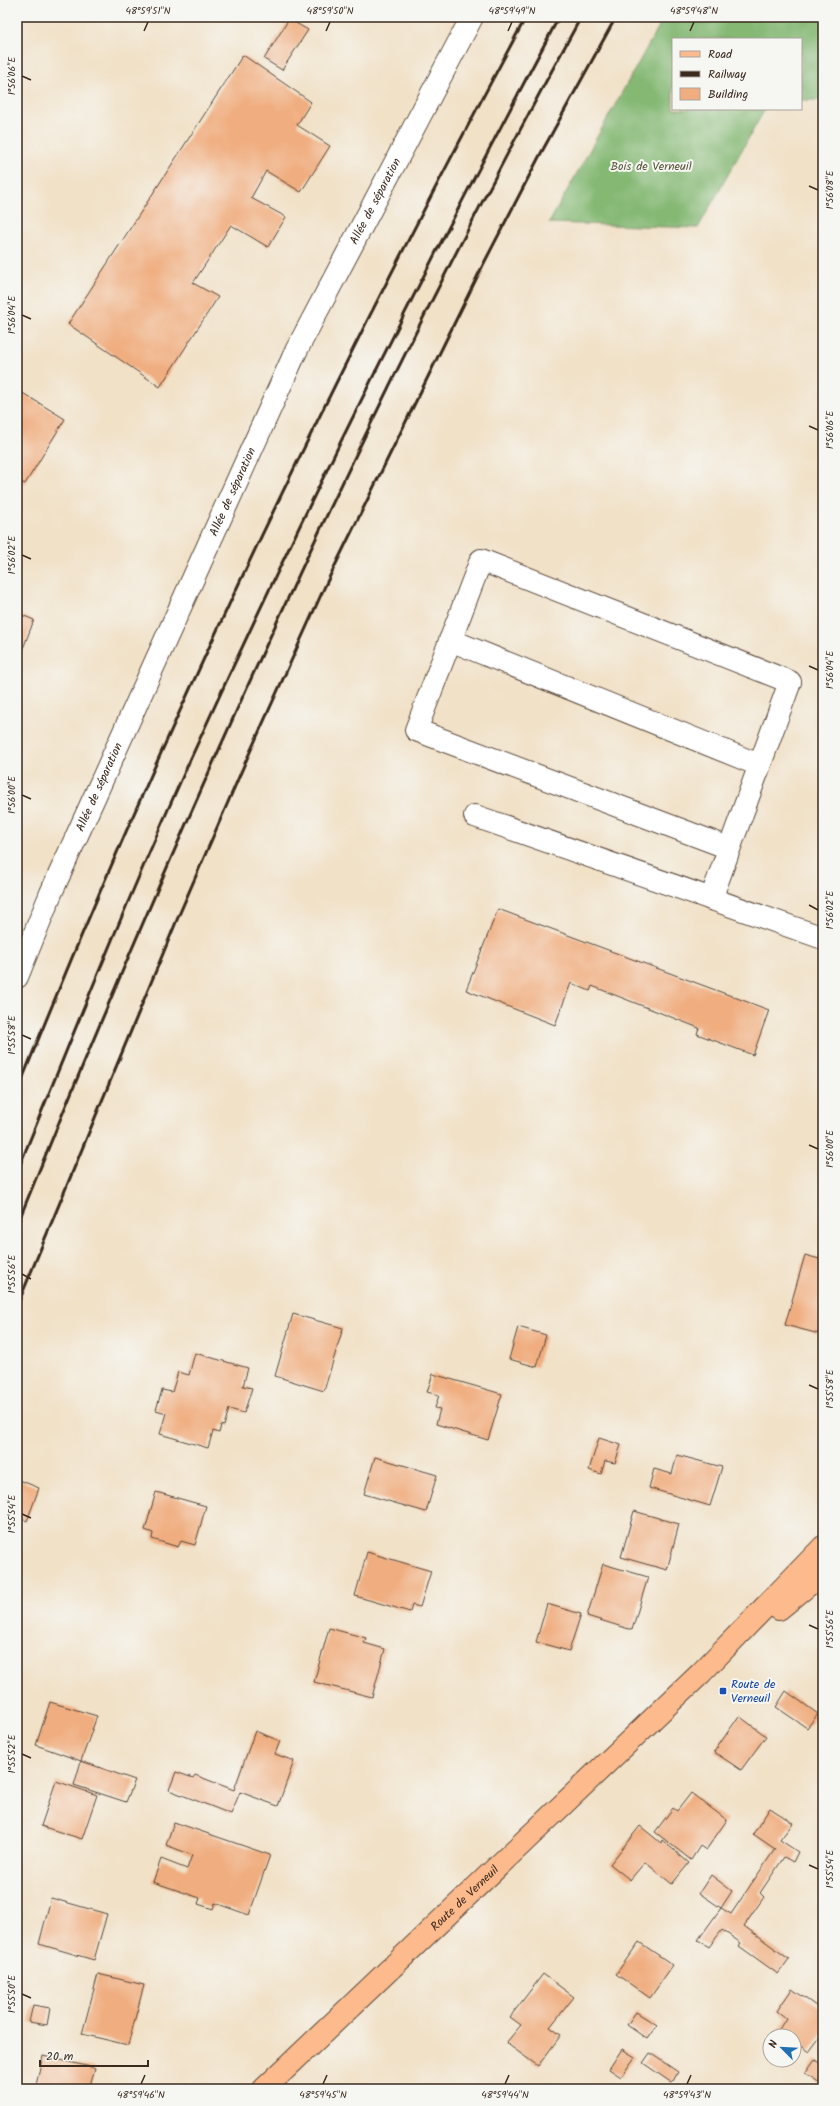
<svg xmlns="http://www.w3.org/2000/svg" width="840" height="2106" viewBox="0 0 840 2106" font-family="Kalam,sans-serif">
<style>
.forest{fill:#84b873;stroke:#607148}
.building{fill:#f0ae80}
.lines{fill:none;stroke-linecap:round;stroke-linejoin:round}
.minor-casing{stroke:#564537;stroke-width:24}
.major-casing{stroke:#564537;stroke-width:24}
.minor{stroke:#fff;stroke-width:22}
.major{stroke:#fcba8d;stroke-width:22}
.rail{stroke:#3b2a1e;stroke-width:3}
.ticks{fill:none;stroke:#3b2a1e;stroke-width:1.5}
.transit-dot{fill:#1a4fb4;stroke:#f6f6f2;stroke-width:1.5}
.labels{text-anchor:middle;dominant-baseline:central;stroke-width:4;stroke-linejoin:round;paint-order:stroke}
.park-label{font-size:12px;fill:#565538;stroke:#f6f6f2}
.street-label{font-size:12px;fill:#3b2a1e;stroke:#f6f6f2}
.transit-label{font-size:12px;fill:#164399;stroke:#f6f6f2;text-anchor:start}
.neatline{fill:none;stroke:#3b2a1e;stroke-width:1.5}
.ticks-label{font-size:10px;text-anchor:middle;fill:#3b2a1e}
</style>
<rect width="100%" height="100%" fill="#f6f6f2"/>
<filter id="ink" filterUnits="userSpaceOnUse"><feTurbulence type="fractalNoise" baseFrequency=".025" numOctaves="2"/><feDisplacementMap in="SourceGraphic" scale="8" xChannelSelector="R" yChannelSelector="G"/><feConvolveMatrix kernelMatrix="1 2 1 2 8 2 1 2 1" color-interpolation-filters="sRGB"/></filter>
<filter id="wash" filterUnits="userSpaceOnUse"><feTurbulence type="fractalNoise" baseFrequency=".012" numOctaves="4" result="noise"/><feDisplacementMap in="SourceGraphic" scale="16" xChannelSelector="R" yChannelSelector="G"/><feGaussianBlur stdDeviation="0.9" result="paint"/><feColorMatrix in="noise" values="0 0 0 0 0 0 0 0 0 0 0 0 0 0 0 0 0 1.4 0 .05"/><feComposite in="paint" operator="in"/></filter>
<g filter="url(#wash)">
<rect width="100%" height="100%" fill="#f1e1c7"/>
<!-- forest -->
<polygon class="forest" points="664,17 823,17 823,100 801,100 801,39 673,39 673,109 765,109 698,228 549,223"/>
<g id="blocks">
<!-- building -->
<g class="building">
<polygon points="289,19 308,30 282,70 264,59"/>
<polygon points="243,55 311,102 297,125 330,146 301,192 266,171 251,198 286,217 268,247 231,225 193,283 218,297 160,387 68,324"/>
<polygon points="21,392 65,419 25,484 17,480 17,398"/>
<polygon points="17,613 34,620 17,664"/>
<polygon points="498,909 769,1010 753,1055 697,1034 699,1028 592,986 590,991 571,983 555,1025 466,990"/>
<polygon points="805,1255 823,1260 823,1335 785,1325"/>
<polygon points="293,1314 343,1328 324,1391 275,1376"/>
<polygon points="518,1327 546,1335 537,1367 509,1359"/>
<polygon points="195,1353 248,1368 243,1386 252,1388 244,1413 229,1409 224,1426 221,1425 219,1433 213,1431 208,1448 160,1434 166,1413 156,1410 162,1390 172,1392 178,1372 189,1375"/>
<polygon points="433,1374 502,1394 488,1440 436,1424 440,1409 435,1408 439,1395 427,1392"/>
<polygon points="599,1438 621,1445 615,1463 605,1461 601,1474 589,1470"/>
<polygon points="677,1455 722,1467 710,1506 649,1488 654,1469 672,1474"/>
<polygon points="375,1457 437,1475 426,1512 364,1494"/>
<polygon points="17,1479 39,1488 27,1521 17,1517"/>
<polygon points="156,1492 206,1506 195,1545 181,1541 178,1547 152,1539 153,1533 145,1530"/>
<polygon points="634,1511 679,1524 667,1570 621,1557"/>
<polygon points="367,1552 431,1571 420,1607 412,1605 410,1612 355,1596"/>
<polygon points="603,1564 648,1577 632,1630 587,1616"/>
<polygon points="547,1604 581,1614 569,1651 536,1642"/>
<polygon points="329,1628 366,1638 364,1643 385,1649 372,1697 314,1682"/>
<polygon points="786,1691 818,1714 807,1728 776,1707"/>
<polygon points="50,1702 97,1716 81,1761 135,1780 126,1802 74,1785 81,1761 36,1745"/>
<polygon points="739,1716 766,1736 741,1770 714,1752"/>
<polygon points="255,1731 280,1741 275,1754 294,1761 278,1806 240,1792 231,1814 169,1790 176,1772 193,1778 195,1775 234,1790"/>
<polygon points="56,1781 97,1795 82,1839 41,1826"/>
<polygon points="691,1793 727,1820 706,1850 700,1846 691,1860 655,1832 673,1808 677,1811"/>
<polygon points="770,1808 793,1823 780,1840 798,1852 793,1862 784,1857 760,1893 764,1897 744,1926 789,1959 778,1974 739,1946 741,1943 722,1930 709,1947 698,1940 721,1908 731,1914 775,1849 753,1834"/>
<polygon points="174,1822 270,1855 249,1915 215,1903 213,1909 198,1904 200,1898 153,1882 161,1859 187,1869 192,1855 166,1845"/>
<polygon points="640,1826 661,1843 662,1840 689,1863 672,1884 645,1862 630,1880 610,1864"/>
<polygon points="711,1875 732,1891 721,1908 699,1893"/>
<polygon points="51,1898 107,1914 94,1960 39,1944"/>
<polygon points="639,1942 673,1965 650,1998 616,1974"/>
<polygon points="98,1974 144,1985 128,2045 82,2034"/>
<polygon points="543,1974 574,1997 550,2027 561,2035 538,2066 506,2043 521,2025 510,2017"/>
<polygon points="792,1989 823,2011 823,2033 809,2052 794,2042 794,2036 785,2036 778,2031 786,2018 777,2011"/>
<polygon points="33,2005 50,2008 47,2025 29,2022"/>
<polygon points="636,2012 657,2025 647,2039 627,2025"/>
<polygon points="622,2049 635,2057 621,2077 609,2069"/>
<polygon points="650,2053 678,2072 672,2083 643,2063"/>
<polygon points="43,2056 95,2068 89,2089 35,2089"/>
<polygon points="815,2059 823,2065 823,2085 805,2073"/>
</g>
</g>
</g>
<g filter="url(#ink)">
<use href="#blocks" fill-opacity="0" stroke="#564537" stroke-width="1"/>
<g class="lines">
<!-- minor casing -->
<g class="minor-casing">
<g id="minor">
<polyline points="450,640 759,765"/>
<polyline points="475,816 823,938"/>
<polyline points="711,899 790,682 481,560 416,730 729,848"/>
<path id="s1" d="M17,977l34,-84 245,-542 176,-334"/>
</g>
</g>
<!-- major casing -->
<g class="major-casing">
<g id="major">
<polyline points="779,1609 823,1573"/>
<path id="s2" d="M264,2089l437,-416 122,-126"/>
</g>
</g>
<!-- minor -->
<use href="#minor" class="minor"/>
<!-- major -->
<use href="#major" class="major"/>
<!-- rail -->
<g class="rail">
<path d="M17,1092c147,-368 321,-727 509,-1075"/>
<path d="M17,1172c56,-138 112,-277 174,-414 114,-251 238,-498 368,-741"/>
<path d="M17,1225c167,-412 350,-819 564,-1208"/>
<polyline points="17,1306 179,915 245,763 325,586 483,265 540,155 616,17"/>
</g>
</g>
</g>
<!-- ticks -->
<path class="ticks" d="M144,31l4,-9M326,31l4,-9M508,31l4,-9M690,31l4,-9M22,76l9,4M809,186l9,4M22,315l9,4M809,426l9,4M22,555l9,4M809,666l9,4M22,795l9,4M809,905l9,5M22,1035l9,4M809,1145l9,4M22,1274l9,5M809,1385l9,4M22,1514l9,4M809,1625l9,4M22,1754l9,4M809,1865l9,4M22,1994l9,4M141,2084l4,-9M323,2084l4,-9M505,2084l4,-9M687,2084l4,-9"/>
<!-- markers -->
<rect class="transit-dot" x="719" y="1687" width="8" height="8" rx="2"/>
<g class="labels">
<!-- park labels -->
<g class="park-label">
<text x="651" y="166">Bois de Verneuil</text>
</g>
<!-- street labels -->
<g class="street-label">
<text stroke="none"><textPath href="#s1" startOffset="855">Allée de séparation</textPath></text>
<text stroke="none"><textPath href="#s1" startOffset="531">Allée de séparation</textPath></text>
<text stroke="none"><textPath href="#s1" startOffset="207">Allée de séparation</textPath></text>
<text stroke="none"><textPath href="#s2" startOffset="277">Route de Verneuil</textPath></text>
</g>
<!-- transit labels -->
<g class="transit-label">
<text x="731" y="1684">Route de<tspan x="731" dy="14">Verneuil</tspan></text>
</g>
</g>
<!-- margin -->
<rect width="840" height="2106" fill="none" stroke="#f6f6f2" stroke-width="44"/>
<!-- legend -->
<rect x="672" y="38" width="130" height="72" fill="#f6f6f2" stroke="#aba49d"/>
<rect x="680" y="51" width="20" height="6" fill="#fcba8d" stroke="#aba49d"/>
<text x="708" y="58" font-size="12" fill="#3b2a1e">Road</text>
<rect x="680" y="71" width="20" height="6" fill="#3b2a1e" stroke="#aba49d"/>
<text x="708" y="78" font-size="12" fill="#3b2a1e">Railway</text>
<rect x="680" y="88" width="20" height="12" fill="#f0ae80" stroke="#aba49d"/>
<text x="708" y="98" font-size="12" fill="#3b2a1e">Building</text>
<!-- north arrow -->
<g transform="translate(782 2048) rotate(294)"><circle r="19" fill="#f6f6f2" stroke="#aba49d"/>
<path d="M0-3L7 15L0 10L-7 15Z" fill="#1f6fb2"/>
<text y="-6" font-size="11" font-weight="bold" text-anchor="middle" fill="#3b2a1e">N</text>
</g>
<!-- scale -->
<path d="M40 2060v6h108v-6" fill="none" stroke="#3b2a1e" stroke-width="2"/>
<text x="46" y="2060" font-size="12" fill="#3b2a1e" stroke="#f6f6f2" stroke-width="3" paint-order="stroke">20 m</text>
<rect x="22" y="22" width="796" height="2062" class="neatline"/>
<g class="ticks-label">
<text x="148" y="14">48°59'51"N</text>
<text x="330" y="14">48°59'50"N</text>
<text x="512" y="14">48°59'49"N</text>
<text x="694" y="14">48°59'48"N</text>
<text transform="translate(11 76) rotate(-90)" y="4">1°56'06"E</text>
<text transform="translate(829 190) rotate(-90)" y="4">1°56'08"E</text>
<text transform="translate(11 315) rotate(-90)" y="4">1°56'04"E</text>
<text transform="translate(829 430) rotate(-90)" y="4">1°56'06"E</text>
<text transform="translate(11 555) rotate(-90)" y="4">1°56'02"E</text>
<text transform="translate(829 670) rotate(-90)" y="4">1°56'04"E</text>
<text transform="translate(11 795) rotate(-90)" y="4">1°56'00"E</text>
<text transform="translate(829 910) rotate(-90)" y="4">1°56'02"E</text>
<text transform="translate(11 1035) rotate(-90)" y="4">1°55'58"E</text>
<text transform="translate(829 1149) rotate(-90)" y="4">1°56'00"E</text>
<text transform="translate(11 1274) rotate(-90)" y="4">1°55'56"E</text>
<text transform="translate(829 1389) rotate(-90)" y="4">1°55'58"E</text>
<text transform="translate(11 1514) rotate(-90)" y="4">1°55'54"E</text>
<text transform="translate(829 1629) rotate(-90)" y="4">1°55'56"E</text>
<text transform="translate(11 1754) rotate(-90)" y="4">1°55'52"E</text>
<text transform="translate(829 1869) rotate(-90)" y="4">1°55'54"E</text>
<text transform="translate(11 1994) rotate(-90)" y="4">1°55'50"E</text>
<text x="141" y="2098">48°59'46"N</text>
<text x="323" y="2098">48°59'45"N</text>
<text x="505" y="2098">48°59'44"N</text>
<text x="687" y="2098">48°59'43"N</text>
</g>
</svg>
